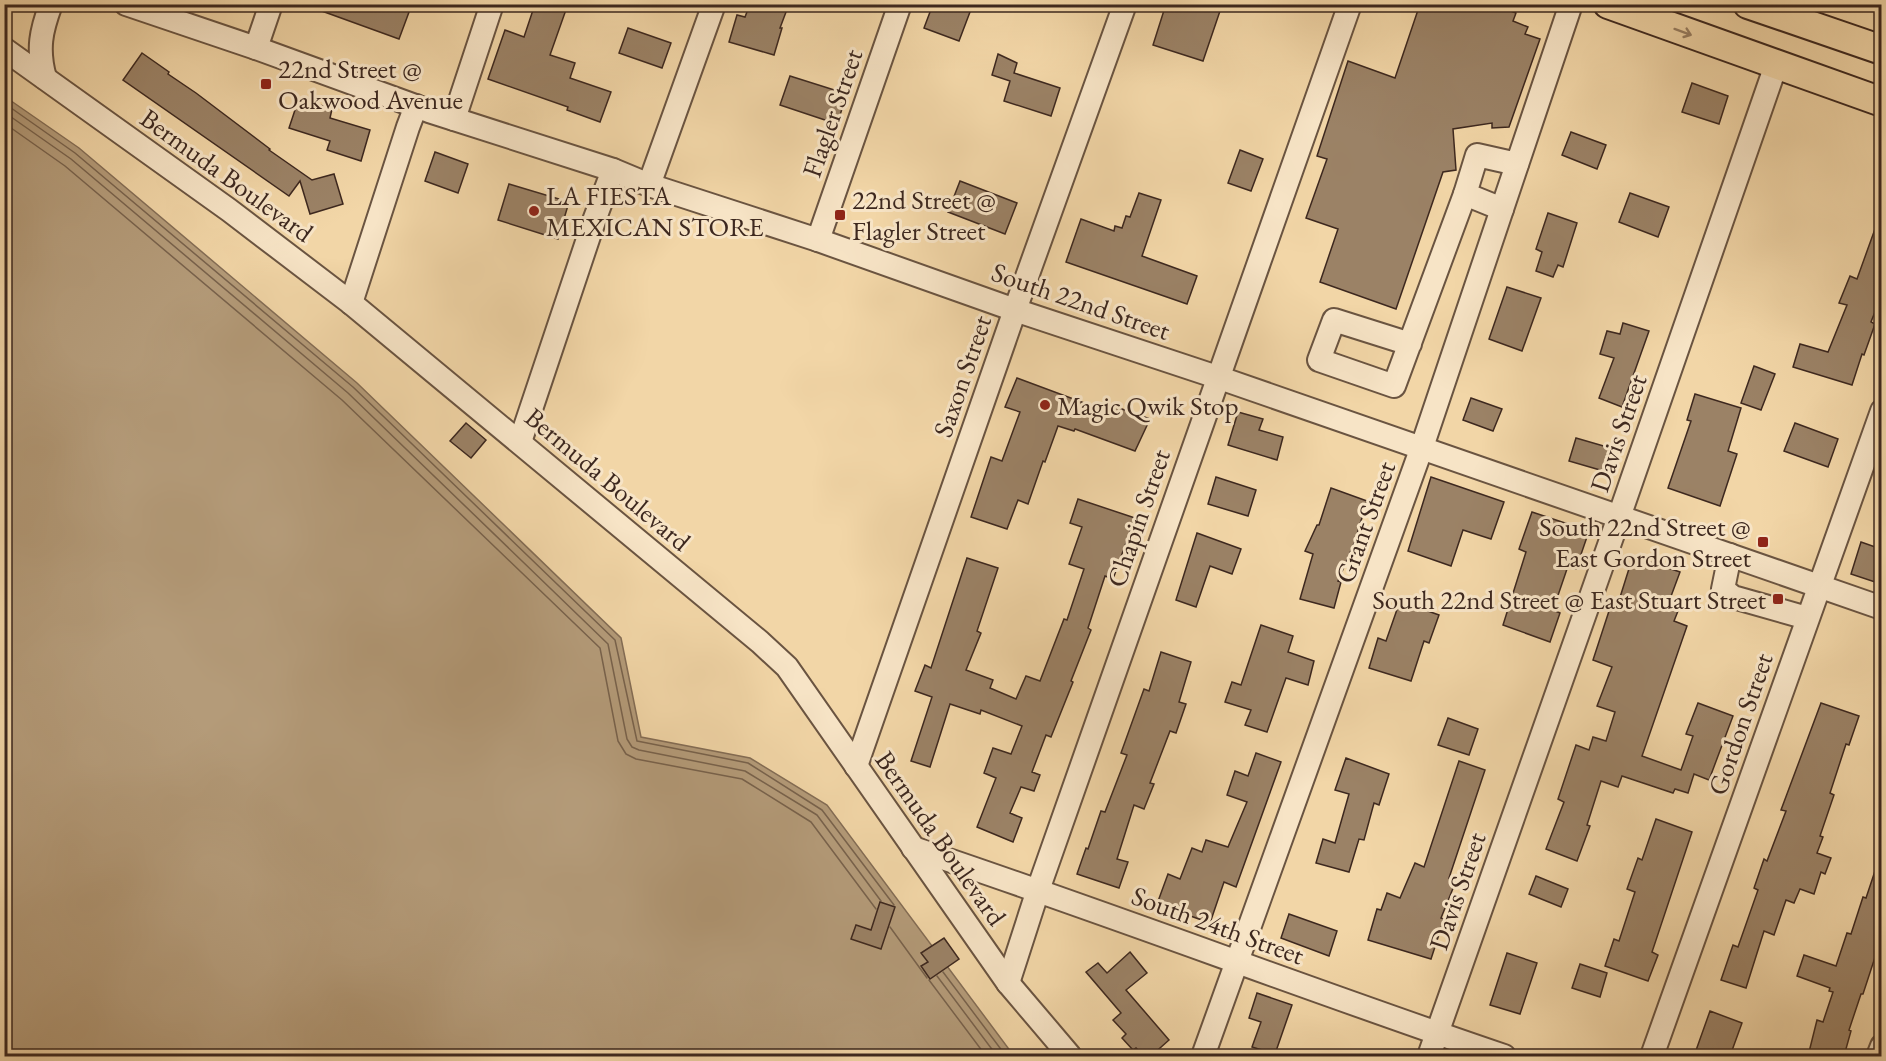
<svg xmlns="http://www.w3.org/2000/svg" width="1886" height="1061" viewBox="0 0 1886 1061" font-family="'EB Garamond',serif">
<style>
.water{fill:#b49b79;stroke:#846d55;stroke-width:1.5}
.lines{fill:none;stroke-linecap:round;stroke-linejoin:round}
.shore{stroke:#78624c;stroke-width:1.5}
.building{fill:#9b8266;stroke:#3d281f;stroke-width:1.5}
.minor-casing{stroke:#6a5441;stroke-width:26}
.major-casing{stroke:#3d281f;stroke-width:32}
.minor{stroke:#f7e4c6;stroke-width:22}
.major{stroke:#f2d6a7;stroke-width:28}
.oneway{stroke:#987f63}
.poi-dot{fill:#8f2418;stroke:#f7e4c6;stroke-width:2}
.labels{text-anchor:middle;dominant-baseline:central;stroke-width:6;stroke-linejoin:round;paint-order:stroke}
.poi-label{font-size:27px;fill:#3d281f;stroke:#f7e4c6;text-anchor:start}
.street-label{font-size:27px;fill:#3d281f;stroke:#f7e4c6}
</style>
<rect width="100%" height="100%" fill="#f2d6a7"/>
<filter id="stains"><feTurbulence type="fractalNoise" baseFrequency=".00333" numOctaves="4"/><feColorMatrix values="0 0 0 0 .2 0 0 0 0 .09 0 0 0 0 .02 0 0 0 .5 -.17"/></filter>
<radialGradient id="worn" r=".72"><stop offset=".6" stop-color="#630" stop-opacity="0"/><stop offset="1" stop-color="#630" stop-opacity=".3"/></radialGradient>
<!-- water -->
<polygon class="water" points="4,96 79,148 357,383 621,638 641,737 750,758 827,805 1014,1056 5,1056"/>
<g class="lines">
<!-- shore -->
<g class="shore">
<polyline points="4,103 75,153 353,387 615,640 637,741 748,763 822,810 894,905"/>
<polyline points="4,112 71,159 348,393 608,644 627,739 632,747 639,750 745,771 817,815 881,901"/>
<polyline points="4,123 65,166 342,400 600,648 618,741 626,754 636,759 742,779 811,822 876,909"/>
<polyline points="890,927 927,978"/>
<polyline points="943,972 1006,1056"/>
<polyline points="937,976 997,1056"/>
<polyline points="929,980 986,1056"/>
</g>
</g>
<!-- building -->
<g class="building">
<polygon points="309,4 412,4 399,39 308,6"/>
<polygon points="535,4 568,4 550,55 575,63 570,78 611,92 600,122 567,110 568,107 488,79 505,30 524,37"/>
<polygon points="750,4 789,4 780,28 782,28 774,55 729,42 737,15 745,17"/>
<polygon points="933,4 973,4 959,41 924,28"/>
<polygon points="1166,4 1198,4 1220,11 1203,61 1153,45"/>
<polygon points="1420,4 1492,4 1516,13 1513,21 1528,27 1525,34 1540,39 1509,127 1492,128 1492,123 1453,129 1456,170 1443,172 1396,309 1320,282 1338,229 1306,218 1327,159 1317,156 1348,61 1395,78"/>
<polygon points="628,28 671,43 662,68 619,53"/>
<polygon points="142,53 169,72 168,74 196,93 270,149 269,150 312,180 334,174 343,204 310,214 300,181 289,196 123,80"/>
<polygon points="998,54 1017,63 1014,73 1060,88 1051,116 1004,101 1010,81 992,75"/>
<polygon points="790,76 847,94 837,124 780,105"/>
<polygon points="1692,83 1728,96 1719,124 1682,112"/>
<polygon points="299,98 332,109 330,118 370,130 361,161 327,150 330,141 289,128"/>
<polygon points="1571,132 1606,145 1597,169 1562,155"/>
<polygon points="1240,150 1263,159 1251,191 1228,183"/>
<polygon points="435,152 468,164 458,193 425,181"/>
<polygon points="960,181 1017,203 1005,234 948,212"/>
<polygon points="509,184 569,202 558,239 498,220"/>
<polygon points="1139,193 1161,200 1142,256 1197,276 1187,304 1066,262 1081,219 1114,231 1115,226 1122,228 1126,216 1130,217"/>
<polygon points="1630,193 1669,207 1658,237 1619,222"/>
<polygon points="1548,213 1577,223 1563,267 1558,265 1553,277 1536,271 1542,252 1536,249"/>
<polygon points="1880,215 1881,216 1881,297 1871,322 1875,324 1864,355 1862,354 1852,385 1793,367 1800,344 1828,352 1847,305 1839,303 1850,276 1857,279"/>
<polygon points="1507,287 1541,298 1522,351 1489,339"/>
<polygon points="1623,323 1649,331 1622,407 1599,398 1614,358 1600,354 1607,331 1620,334"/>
<polygon points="1754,366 1775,374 1761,410 1741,403"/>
<polygon points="1017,378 1103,410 1105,403 1150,419 1135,451 1075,429 1074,431 1058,426 1045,462 1043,461 1028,504 1018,500 1007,529 971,517 991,457 1002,461 1020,412 1005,407"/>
<polygon points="1695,394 1741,408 1728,451 1737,454 1720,506 1668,488 1691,421 1687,420"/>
<polygon points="1471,398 1502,409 1493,431 1463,420"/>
<polygon points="1238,412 1263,419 1259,430 1283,437 1277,460 1228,445"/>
<polygon points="466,423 486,440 471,458 450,441"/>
<polygon points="1795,423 1838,439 1828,467 1784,451"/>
<polygon points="1576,438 1614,449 1607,472 1569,461"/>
<polygon points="1216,477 1256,490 1248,516 1208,504"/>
<polygon points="1431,477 1504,502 1491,539 1463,530 1451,566 1408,551"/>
<polygon points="1331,488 1367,501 1355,541 1338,581 1341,582 1334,608 1300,599 1313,554 1305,551 1317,525 1319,525"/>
<polygon points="1078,499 1135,518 1113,579 1105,576 1088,628 1091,630 1071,681 1073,682 1051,737 1046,735 1032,772 1040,775 1034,791 1021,787 1010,813 1022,818 1013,842 977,827 996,778 984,773 993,748 1011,754 1022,726 981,710 980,714 950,704 930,767 911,761 932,697 915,691 925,665 931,668 967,558 998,568 977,631 981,633 966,670 993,680 990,688 1016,699 1026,676 1040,681 1064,619 1067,620 1084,569 1069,564 1082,527 1070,523"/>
<polygon points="1532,512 1589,531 1576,569 1568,566 1553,610 1560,613 1550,642 1503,625 1526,552 1519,549"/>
<polygon points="1197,533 1241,549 1232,574 1210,566 1196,607 1176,600"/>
<polygon points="1861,542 1881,549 1881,584 1851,574"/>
<polygon points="1633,556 1680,572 1667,607 1678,611 1674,621 1687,626 1642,756 1681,770 1693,736 1686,734 1698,703 1733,716 1709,780 1694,774 1688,793 1675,789 1673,793 1622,776 1618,787 1601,781 1587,825 1590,826 1577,861 1546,849 1564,802 1558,799 1576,745 1589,750 1593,737 1606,741 1615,712 1597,706 1612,667 1593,660 1610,608 1616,610"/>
<polygon points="1400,601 1439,615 1429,643 1424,641 1411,681 1369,668 1378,638 1386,641"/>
<polygon points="1261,625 1293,636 1288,652 1314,661 1308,685 1286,678 1267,732 1245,725 1251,710 1225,702 1232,682 1241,685"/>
<polygon points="1161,652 1191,662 1179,702 1186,704 1176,733 1170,731 1150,783 1154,784 1144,809 1134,805 1117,859 1128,862 1119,888 1077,874 1086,848 1088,849 1101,811 1105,812 1127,755 1121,753 1144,689 1149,691"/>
<polygon points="1821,703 1859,716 1849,745 1846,744 1830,793 1834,795 1820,836 1823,837 1817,853 1831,858 1825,874 1821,872 1814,894 1800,889 1794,903 1786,900 1774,935 1764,931 1746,988 1721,980 1733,945 1738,947 1758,890 1754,888 1764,859 1767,861 1786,811 1781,810"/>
<polygon points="1448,718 1478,729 1469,755 1438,745"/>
<polygon points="1256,753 1281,762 1236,887 1224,882 1210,923 1157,904 1168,874 1180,879 1192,848 1202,852 1206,840 1228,847 1247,802 1227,795 1235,771 1248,776"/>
<polygon points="1346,758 1389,774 1379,805 1374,803 1364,840 1359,839 1349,872 1316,863 1323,839 1335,843 1349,794 1335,790"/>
<polygon points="1459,761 1485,770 1449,878 1456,881 1441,918 1444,919 1431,959 1368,940 1377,909 1381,910 1387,893 1400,898 1415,863 1424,867"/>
<polygon points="1656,819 1692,832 1652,952 1658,955 1648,981 1605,966 1614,939 1619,941 1635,892 1627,889 1638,858 1642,860"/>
<polygon points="1879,859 1881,859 1881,939 1863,994 1861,994 1849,1030 1851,1031 1844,1056 1808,1056 1817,1020 1823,1022 1833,992 1829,991 1830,988 1797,976 1804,955 1836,966 1847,933 1851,934 1863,897 1866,898"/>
<polygon points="1536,876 1568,889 1561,907 1529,894"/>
<polygon points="880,902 895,907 881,949 851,939 856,925 871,930"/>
<polygon points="1289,914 1337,931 1329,956 1281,938"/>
<polygon points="944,938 959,959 930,979 921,966 928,962 921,953"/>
<polygon points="1130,952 1147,973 1126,990 1169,1040 1151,1056 1144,1056 1136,1048 1133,1050 1122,1038 1126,1034 1113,1020 1121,1013 1086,972 1098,963 1107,973"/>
<polygon points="1507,953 1537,963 1520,1014 1490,1005"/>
<polygon points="1580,964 1607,973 1600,997 1572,988"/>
<polygon points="1257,993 1292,1005 1275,1054 1252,1047 1261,1022 1249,1018"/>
<polygon points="1710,1011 1742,1023 1730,1056 1694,1056"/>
</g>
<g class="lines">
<!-- minor casing -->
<g class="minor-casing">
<g id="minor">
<polyline points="126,4 256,48 429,111 613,170 649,185 818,240 1015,310 1217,377 1882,608"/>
<polyline points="256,48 271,4"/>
<polyline points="4,49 229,210 351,303 760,642 787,667 1008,983 1070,1056"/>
<path d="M45,78c-8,-29 -4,-47 6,-74"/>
<polyline points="454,119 492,4"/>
<polyline points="649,185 714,4"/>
<polyline points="1502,209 1465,194 1477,155 1517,164"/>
<polyline points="818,240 900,4"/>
<polyline points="351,303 408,127 416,106"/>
<polyline points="1410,344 1334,320 1319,360 1394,386 1465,194"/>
<polyline points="520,442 595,218 613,170"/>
<polyline points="1730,555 1723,589 1733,597 1807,618"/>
<polyline points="856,766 1015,310 1125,4"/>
<path d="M913,848c198,66 393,141 591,208"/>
<polyline points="1008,983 1038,890 1350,4"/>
<polyline points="1203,1056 1422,447 1571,4"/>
<polyline points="1429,1056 1619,517 1776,65"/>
<polyline points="1652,1056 1882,411"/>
<polyline points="1878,1056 1882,1046"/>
</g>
</g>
<!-- major casing -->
<g class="major-casing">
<g id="major">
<polyline points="1608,4 1882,102"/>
<polyline points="1748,4 1882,50"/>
</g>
</g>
<!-- minor -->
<use href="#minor" class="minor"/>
<!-- major -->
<use href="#major" class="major"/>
</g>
<!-- one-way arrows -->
<defs><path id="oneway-shaft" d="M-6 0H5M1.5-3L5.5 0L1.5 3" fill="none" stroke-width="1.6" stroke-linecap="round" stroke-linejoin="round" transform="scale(1.5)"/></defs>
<use class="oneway" href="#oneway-shaft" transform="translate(1683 32) rotate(20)"/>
<!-- markers -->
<g class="poi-dot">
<rect x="260" y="78" width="12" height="12" rx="3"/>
<circle cx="534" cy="211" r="6"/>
<rect x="834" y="209" width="12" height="12" rx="3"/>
<circle cx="1045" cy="405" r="6"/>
<rect x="1757" y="536" width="12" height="12" rx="3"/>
<rect x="1772" y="593" width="12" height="12" rx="3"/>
</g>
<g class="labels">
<!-- poi labels -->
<g class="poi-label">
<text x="278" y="68">22nd Street @<tspan x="278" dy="31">Oakwood Avenue</tspan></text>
<text x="546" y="195">LA FIESTA<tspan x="546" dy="31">MEXICAN STORE</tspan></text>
<text x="852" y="199">22nd Street @<tspan x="852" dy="31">Flagler Street</tspan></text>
<text x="1057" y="405">Magic Qwik Stop</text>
<text x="1751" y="526" text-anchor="end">South 22nd Street @<tspan x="1751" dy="31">East Gordon Street</tspan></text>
<text x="1766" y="599" text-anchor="end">South 22nd Street @ East Stuart Street</text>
</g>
<!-- street labels -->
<g class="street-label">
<text transform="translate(832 113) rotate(-71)">Flagler Street</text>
<text transform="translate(227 175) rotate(36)">Bermuda Boulevard</text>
<text transform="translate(1081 301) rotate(19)">South 22nd Street</text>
<text transform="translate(962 376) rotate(-71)">Saxon Street</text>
<text transform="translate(1618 433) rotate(-71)">Davis Street</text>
<text transform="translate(608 479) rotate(40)">Bermuda Boulevard</text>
<text transform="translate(1138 518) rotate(-71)">Chapin Street</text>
<text transform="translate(1365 522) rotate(-70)">Grant Street</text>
<text transform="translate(1740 724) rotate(-71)">Gordon Street</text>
<text transform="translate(941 838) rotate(55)">Bermuda Boulevard</text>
<text transform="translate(1457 891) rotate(-71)">Davis Street</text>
<text transform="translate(1218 925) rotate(20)">South 24th Street</text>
</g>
</g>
<!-- margin -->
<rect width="1886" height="1061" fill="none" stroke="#f2d6a7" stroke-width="24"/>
<rect x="6" y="6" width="1874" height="1049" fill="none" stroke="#3d281f" stroke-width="3"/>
<rect x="12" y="12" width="1862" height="1037" fill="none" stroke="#3d281f" stroke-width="1.5"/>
<rect width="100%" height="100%" filter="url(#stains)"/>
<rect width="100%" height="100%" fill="url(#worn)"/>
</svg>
